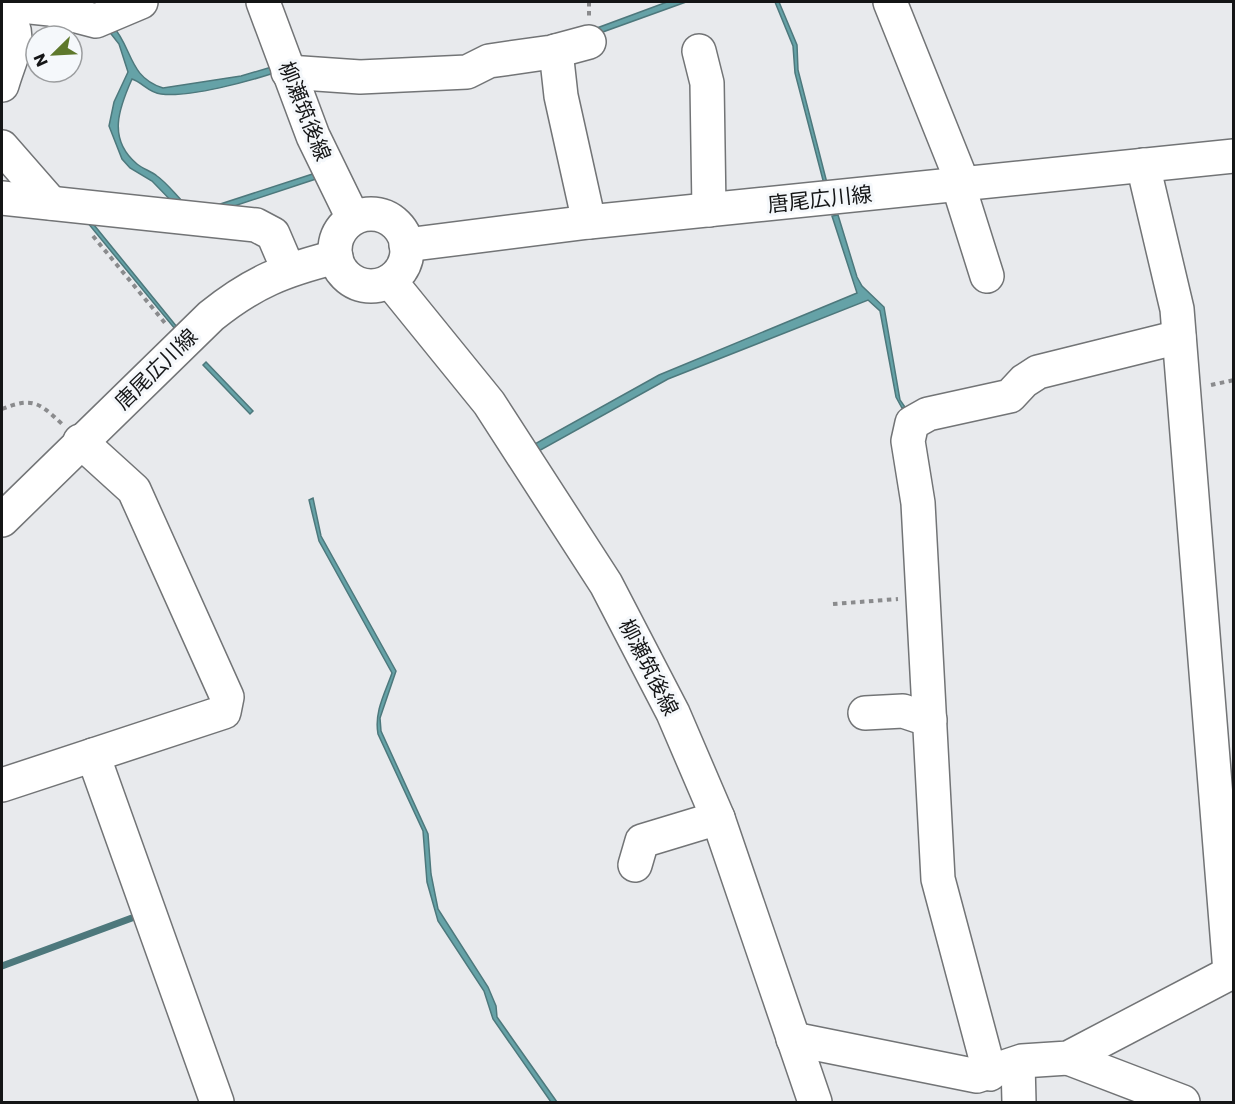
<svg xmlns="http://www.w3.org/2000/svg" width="1235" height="1104" viewBox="0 0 1235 1104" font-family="Poppins,'Noto Sans JP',sans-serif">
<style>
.water{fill:#65a2a7;stroke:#4d787c;stroke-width:1.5}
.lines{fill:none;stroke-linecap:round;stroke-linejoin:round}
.stream{stroke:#4d787c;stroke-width:7}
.minor-casing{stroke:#727476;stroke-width:36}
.major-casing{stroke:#727476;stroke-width:36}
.path{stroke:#8a8b8d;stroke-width:4;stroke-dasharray:4.5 4.5;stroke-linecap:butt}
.minor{stroke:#fff;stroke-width:33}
.major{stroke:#fff;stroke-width:33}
.labels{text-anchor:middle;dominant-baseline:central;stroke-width:6;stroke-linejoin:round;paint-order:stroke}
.street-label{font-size:21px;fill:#141516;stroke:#f5f8fb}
</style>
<rect width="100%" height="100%" fill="#e8eaed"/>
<!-- water -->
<g class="water">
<polygon points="667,2 686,2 600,33 597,28"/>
<polygon points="775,2 779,2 797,45 798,70 827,183 824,184 795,73 793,46"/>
<path d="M112,25c21,23 16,52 51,63l78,-12 34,-10 2,6c-27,9 -88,26 -116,22 -12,-1 -19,-12 -29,-15 -13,29 -25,60 5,85 6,5 14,7 20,12 10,7 18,18 27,27l-3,8 -29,-30 -22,-13 -8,-9 -13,-33 5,-24 14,-30 -9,-28 -11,-14z"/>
<polygon points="325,170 328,175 213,213 211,207"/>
<polygon points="838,215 857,277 862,286 884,307 900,400 905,407 902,408 896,397 880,311 868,300 668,379 537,452 533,445 659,375 857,293 832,216"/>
<polygon points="90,220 177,327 175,329 87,222"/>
<polygon points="206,362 253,411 250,414 203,365"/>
<path d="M313,498l8,38 75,135 -16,47 1,13 47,103 3,40 7,35 50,78 8,19 1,11 60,85h-6l-58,-83 -9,-28 -46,-70 -11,-39 -4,-51 -45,-97c-4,-22 7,-41 14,-61l-73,-132 -10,-41z"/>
</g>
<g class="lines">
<!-- stream -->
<polyline class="stream" points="2,966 140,915"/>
<!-- minor casing -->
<g class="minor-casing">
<g id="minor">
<polyline points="890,2 963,184"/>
<polyline points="2,4 50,9 96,21 141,2"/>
<path d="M2,8c24,28 9,45 0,77"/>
<polyline points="556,51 561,96 589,222"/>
<polyline points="699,51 707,83 709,210"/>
<polyline points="288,72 360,77 467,72 489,61 552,52 589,42"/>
<polyline points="2,147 51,203"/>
<polyline points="1143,165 1177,309 1230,972"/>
<polyline points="958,184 987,276"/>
<polyline points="2,198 256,225 273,234 288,269"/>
<polyline points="865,713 903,711 930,720"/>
<polyline points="93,755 217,1102"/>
<polyline points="2,785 224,712 227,697 134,490 80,441"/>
<polyline points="635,865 642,841 718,818"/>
<polyline points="793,1039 977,1076 1022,1061 1068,1058 1234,971"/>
<polyline points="1068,1058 1183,1102"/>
<polyline points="1018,1063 1019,1102"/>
<polyline points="990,1074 938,879 918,503 908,441 912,423 928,414 1010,396 1024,381 1038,372 1179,337"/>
</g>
</g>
<!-- major casing -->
<g class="major-casing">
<g id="major">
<polyline points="263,2 313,136 353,218"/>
<circle cx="371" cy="250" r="36"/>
<polyline points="406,245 589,222 1234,156"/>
<polyline points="390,281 489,403 606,584 673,713 718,818 815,1102"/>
<path d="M2,520l209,-204c42,-34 73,-46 125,-59"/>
</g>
</g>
<!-- path -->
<g class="path">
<polyline points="589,2 589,16"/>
<polyline points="93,236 165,323"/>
<polyline points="1211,385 1234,380"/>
<path d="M2,409c30,-12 37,-7 60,15"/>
<polyline points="833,604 898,599"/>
</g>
<!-- minor -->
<use href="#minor" class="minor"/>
<!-- major -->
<use href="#major" class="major"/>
</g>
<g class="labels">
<!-- street labels -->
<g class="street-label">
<text transform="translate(305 111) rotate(68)">柳瀬筑後線</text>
<text transform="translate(820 199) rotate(-6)">唐尾広川線</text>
<text transform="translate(156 369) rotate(-44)">唐尾広川線</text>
<text transform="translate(649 667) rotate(63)">柳瀬筑後線</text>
</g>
</g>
<!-- border -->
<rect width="1235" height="1104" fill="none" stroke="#141516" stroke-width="6"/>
<!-- north arrow -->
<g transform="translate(54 54) rotate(246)"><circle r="28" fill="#f5f8fb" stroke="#9b9d9f" stroke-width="1.5"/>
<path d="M0-4.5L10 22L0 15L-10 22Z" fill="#5e782c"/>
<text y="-9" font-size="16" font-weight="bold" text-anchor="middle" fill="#141516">N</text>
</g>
</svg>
